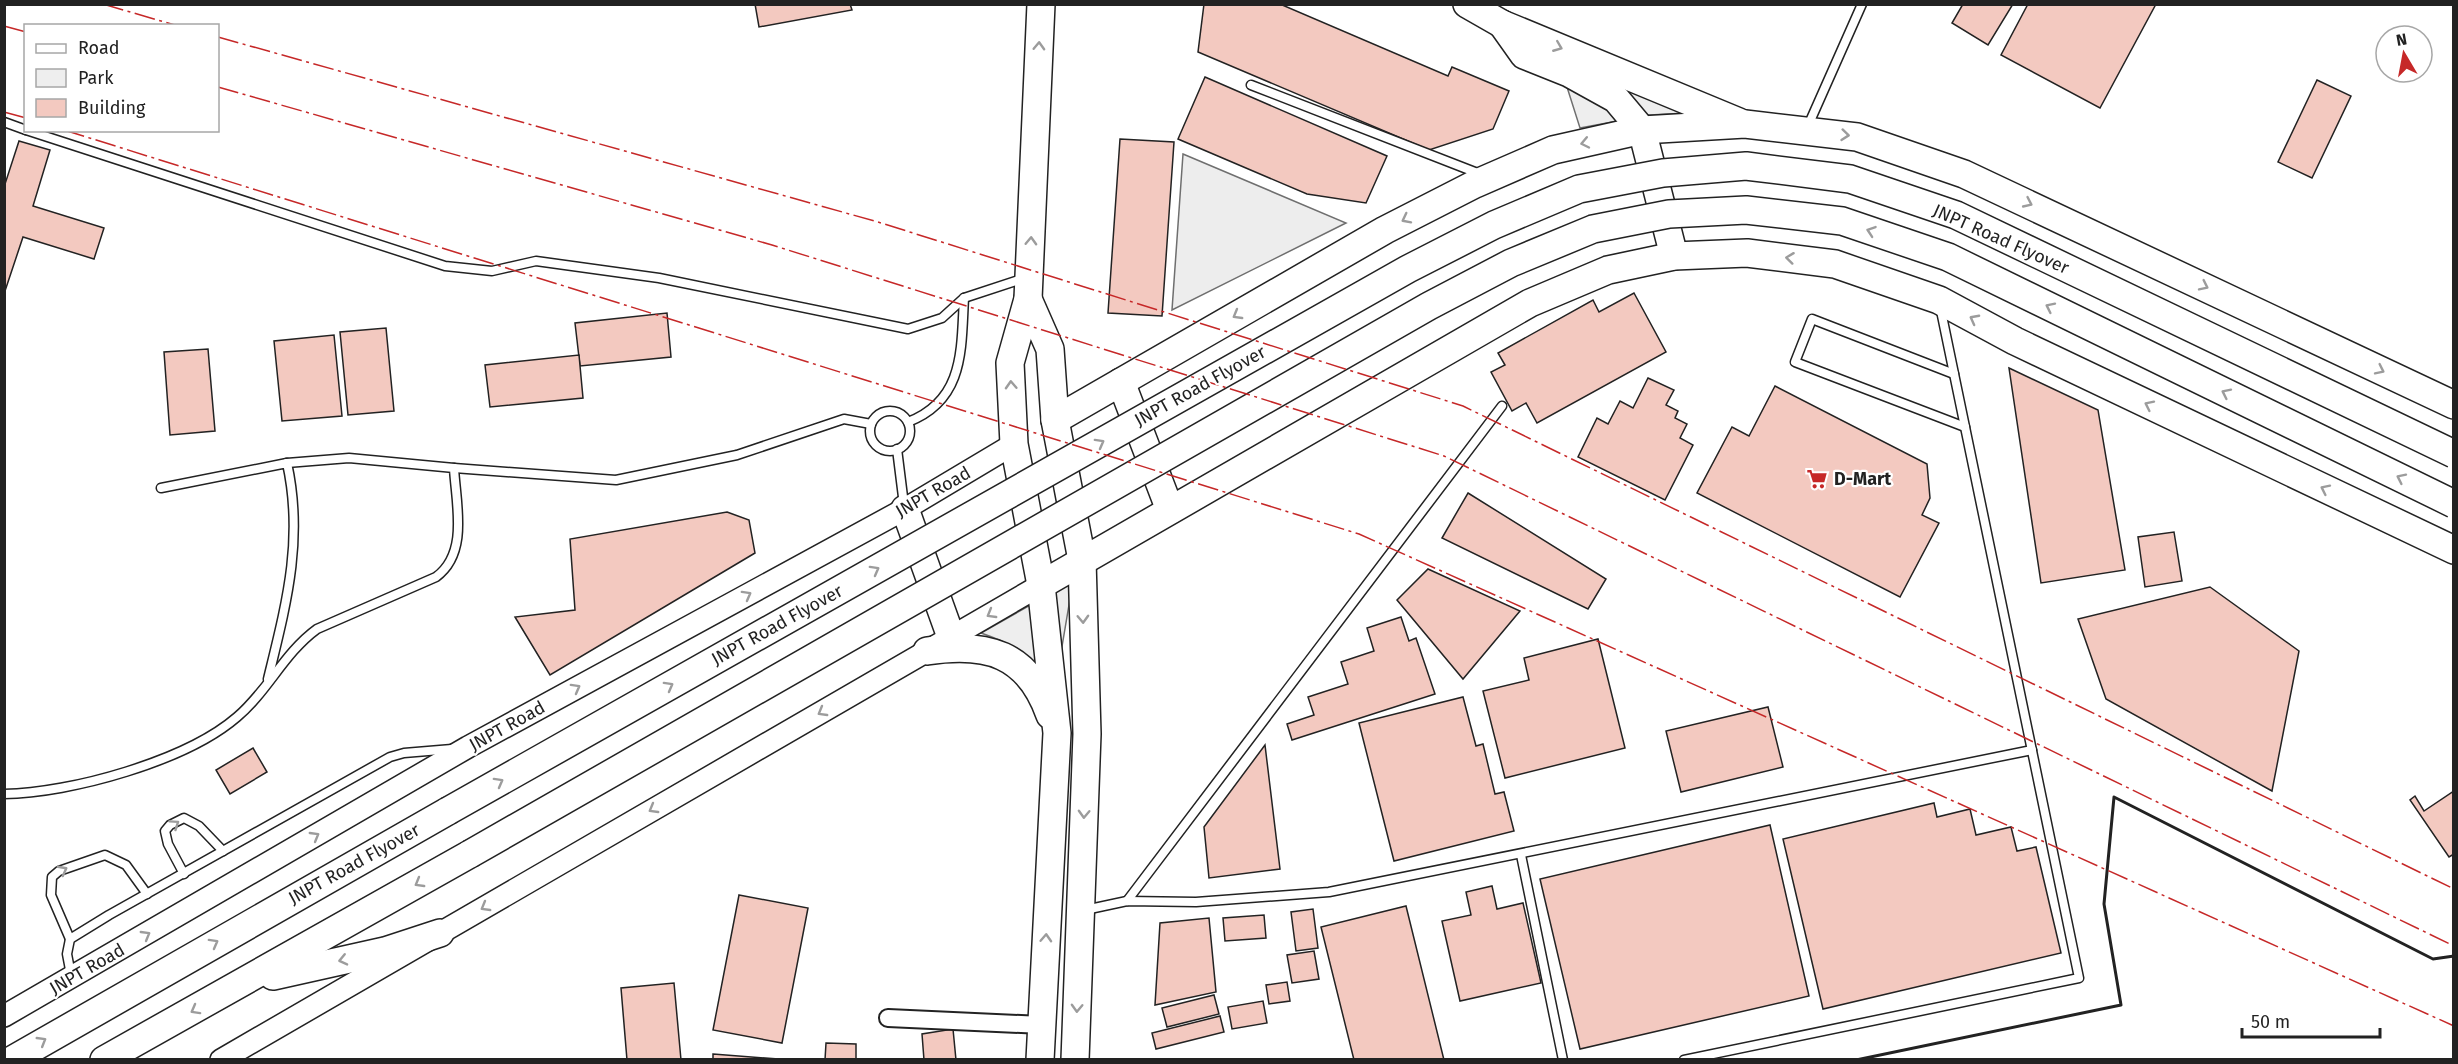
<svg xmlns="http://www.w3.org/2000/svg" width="2458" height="1064" viewBox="0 0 2458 1064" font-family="'Fira Sans',sans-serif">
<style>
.green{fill:#eee;stroke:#6f6f6f;stroke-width:1.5}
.parking{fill:#ededed;stroke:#6f6f6f;stroke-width:1.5}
.building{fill:#f3c9c0;stroke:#222;stroke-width:1.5}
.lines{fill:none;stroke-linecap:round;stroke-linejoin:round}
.service-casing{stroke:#222;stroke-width:11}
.minor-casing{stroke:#222;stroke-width:20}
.tertiary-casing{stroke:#222;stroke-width:24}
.trunk-casing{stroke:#222;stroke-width:30}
.service{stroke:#fff;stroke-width:8}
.minor{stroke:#fff;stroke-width:16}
.tertiary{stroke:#fff;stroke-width:21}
.trunk{stroke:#fff;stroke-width:27}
.trunk-bridge-casing{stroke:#222;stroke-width:30;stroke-linecap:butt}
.trunk-bridge{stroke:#fff;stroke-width:27}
.wall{stroke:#222;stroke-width:3}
.power{stroke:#c62828;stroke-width:1.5;stroke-dasharray:21 4.5 3 4.5;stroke-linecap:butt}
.oneway{stroke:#9c9c9c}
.labels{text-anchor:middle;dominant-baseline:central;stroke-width:4.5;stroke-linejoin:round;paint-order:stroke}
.street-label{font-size:18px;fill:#222;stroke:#fff}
.poi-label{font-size:18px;font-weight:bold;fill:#222;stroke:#fff;text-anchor:start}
</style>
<rect width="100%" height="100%" fill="#fff"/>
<!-- green -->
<g class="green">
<polygon points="1548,52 1687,113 1650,115 1580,128 1567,87"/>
<path d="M1073,581l-19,113c-18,-36 -35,-48 -73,-61z"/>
</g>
<!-- parking -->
<polygon class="parking" points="1183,154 1346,223 1172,310"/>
<!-- building -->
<g class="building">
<polygon points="755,4 850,4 852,10 759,27"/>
<polygon points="1204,4 1280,4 1448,76 1452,67 1509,91 1493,129 1429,150 1198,52"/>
<polygon points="1963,4 2013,4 1988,45 1952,23"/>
<polygon points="2028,4 2156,4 2100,108 2001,55"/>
<polygon points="1205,77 1387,156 1366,203 1307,194 1178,139"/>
<polygon points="2317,80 2351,96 2312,178 2278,162"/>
<polygon points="1120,139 1174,142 1162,316 1108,313"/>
<polygon points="19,141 50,150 33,206 104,228 94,259 23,237 4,294 4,187"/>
<polygon points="1634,293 1666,352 1537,423 1526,403 1512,411 1491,372 1505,365 1498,353 1593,300 1599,312"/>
<polygon points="667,313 671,357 580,366 575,323"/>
<polygon points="386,328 394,411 348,415 340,332"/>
<polygon points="334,335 342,416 282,421 274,341"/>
<polygon points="208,349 215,431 170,435 164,352"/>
<polygon points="579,355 583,398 490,407 485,365"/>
<polygon points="2009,368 2098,410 2125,570 2041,583"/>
<polygon points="1648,378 1674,390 1666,405 1678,411 1675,418 1687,424 1680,438 1693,445 1665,500 1578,457 1597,418 1608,424 1620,401 1633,408"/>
<polygon points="1775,386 1927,464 1930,498 1922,515 1939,523 1900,597 1697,493 1732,427 1749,436"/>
<polygon points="1468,493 1606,579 1588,609 1442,538"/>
<polygon points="727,512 749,520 755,553 550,675 515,617 575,610 570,539"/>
<polygon points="2174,532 2182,581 2145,587 2138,537"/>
<polygon points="1428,569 1520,611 1463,679 1397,600"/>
<polygon points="2210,587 2299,651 2272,791 2106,699 2078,619"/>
<polygon points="1401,617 1409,641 1416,638 1435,694 1292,740 1287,724 1314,715 1308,697 1348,684 1341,662 1374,651 1367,628"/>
<polygon points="1598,639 1625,748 1505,778 1483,691 1529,680 1524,658"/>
<polygon points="1463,697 1476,746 1483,744 1495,794 1504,792 1514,831 1394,861 1359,723"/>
<polygon points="1768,707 1783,767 1681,792 1666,731"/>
<polygon points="1265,745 1280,869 1209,878 1204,827"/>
<polygon points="253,748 267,772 230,794 216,770"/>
<polygon points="2454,791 2454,854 2449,857 2410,800 2415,796 2424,811"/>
<polygon points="1934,803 1937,817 1970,809 1976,835 2011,827 2017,851 2036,847 2061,953 1823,1009 1783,839"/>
<polygon points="1770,825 1809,996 1580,1049 1540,879"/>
<polygon points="1492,886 1497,909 1523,903 1541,983 1460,1001 1442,921 1471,915 1466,892"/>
<polygon points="739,895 808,908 782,1043 713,1030"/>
<polygon points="1406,906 1444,1060 1354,1060 1321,927"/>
<polygon points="1313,909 1318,948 1296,951 1291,912"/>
<polygon points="1264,915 1266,938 1225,941 1223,918"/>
<polygon points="1209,918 1216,992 1155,1005 1160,923"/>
<polygon points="1314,951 1319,979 1292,983 1287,955"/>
<polygon points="1287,982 1290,1001 1269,1004 1266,985"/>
<polygon points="674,983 681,1060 627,1060 621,988"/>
<polygon points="1214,995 1219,1014 1167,1027 1162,1008"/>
<polygon points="1263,1001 1267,1023 1232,1029 1228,1007"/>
<polygon points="1220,1016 1224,1032 1156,1049 1152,1033"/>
<polygon points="953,1029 956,1060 924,1060 922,1034"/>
<polygon points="826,1043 856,1044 856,1060 825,1060"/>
<polygon points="713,1054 778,1059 778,1060 713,1060"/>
</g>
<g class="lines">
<!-- service casing -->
<g class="service-casing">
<g id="service">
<polyline points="1251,85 1480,174"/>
<polyline points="4,122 26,130"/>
<polyline points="1807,128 1862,4"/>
<polyline points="26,130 445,266 492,271 536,261 659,278 908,329 942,318 964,298 1025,278"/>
<polyline points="1954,374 1812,319 1795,362 1965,427"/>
<circle cx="890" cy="431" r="20"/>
<path d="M908,422c57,-22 53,-73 56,-124"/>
<polyline points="897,449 904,505"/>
<polyline points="454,468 616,480 737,455 844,419 871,424"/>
<path d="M161,488l126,-25c17,77 -1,142 -19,216"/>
<path d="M4,794c67,-1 182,-33 233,-77 31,-26 47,-64 80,-88l119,-52c33,-24 20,-73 18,-109l-105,-10 -62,5"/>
<polyline points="1521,855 1563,1060"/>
<polyline points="184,874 168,844 165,831 170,825 184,818 199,826 223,851"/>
<polyline points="1127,901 1502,406"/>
<polyline points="1085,910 1127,901 1196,902 1329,892 2032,750"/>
<polyline points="70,939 51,895 52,877 59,871 105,855 126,865 147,894"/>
<polyline points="71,975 67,954 70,939 109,915 390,757 404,753 452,749"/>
<polyline points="1684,1060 2079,978 1940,306"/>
</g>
</g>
<!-- minor casing -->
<g class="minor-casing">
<polyline id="minor" points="888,1018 1042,1025"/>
</g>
<!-- tertiary casing -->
<g class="tertiary-casing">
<g id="tertiary">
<polyline points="4,1016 468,747 905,509 1014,444"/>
<polyline points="221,1060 1041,585"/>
</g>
</g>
<!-- trunk casing -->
<g class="trunk-casing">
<g id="trunk">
<polyline points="1467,4 1502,24 1739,122"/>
<polyline points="1502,24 1524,55 1569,73 1616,99 1642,130 1674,256"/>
<polyline points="1028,299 1050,349 1055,420 1082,560 1087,734 1075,1060"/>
<polyline points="1121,382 1170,510"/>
<polyline points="1055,420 1385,230 1475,184 1553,150 1642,130 1745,124 1857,137 1964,174 2454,405"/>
<polyline points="905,509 951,637"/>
<polyline points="1041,585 1530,303 1608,270 1674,256 1747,253 1835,264 1939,300 2015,341 2454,550"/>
<path d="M927,651c60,-9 101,2 123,64"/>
<polyline points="273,976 385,951 440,933"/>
<polyline points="12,1060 448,811"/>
<polyline points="104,1060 470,854"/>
<polyline points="1040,1060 1057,733 1041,585 1014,444 1010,363 1028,299 1041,4"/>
</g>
</g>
<!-- service -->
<use href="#service" class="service"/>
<!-- minor -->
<use href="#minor" class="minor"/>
<!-- tertiary -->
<use href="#tertiary" class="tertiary"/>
<!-- trunk -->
<use href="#trunk" class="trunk"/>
<!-- trunk-bridge casing -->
<g class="trunk-bridge-casing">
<g id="trunk-bridge">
<polyline points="448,811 1408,269 1494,225 1579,189 1663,173 1746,166 1850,179 1956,215 2454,454"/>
<polyline points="470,854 1429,306 1511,263 1593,229 1669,214 1746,210 1842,221 1948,257 2454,504"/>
</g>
</g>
<!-- trunk-bridge -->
<use href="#trunk-bridge" class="trunk-bridge"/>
<!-- wall -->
<polyline class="wall" points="1856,1060 2121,1005 2104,904 2114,797 2433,959 2454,956"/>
<!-- power -->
<g class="power">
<polyline points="103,4 178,26"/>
<polyline points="4,26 26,32"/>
<polyline points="218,37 878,222 1463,406 2454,889"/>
<polyline points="218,87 772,245 1444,456 2454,946"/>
<polyline points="4,112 26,118"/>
<polyline points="64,130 1359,534 2454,1026"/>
</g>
</g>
<!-- one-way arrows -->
<defs><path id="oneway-chevron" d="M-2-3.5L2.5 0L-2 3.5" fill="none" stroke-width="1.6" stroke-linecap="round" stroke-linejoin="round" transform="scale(1.5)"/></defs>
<g class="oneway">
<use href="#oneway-chevron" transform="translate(1039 46) rotate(-88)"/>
<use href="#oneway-chevron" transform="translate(1558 47) rotate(22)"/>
<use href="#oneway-chevron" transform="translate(1845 135) rotate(6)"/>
<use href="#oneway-chevron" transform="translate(1585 143) rotate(168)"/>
<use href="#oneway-chevron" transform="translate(2028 203) rotate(25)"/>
<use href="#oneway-chevron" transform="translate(1406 219) rotate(153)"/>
<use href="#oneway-chevron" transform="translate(1871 231) rotate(-161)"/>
<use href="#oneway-chevron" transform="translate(1031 241) rotate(-88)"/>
<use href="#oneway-chevron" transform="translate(1790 258) rotate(-173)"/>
<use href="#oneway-chevron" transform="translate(2204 286) rotate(26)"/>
<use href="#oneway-chevron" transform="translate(2050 307) rotate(-154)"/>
<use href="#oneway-chevron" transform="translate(1237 315) rotate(150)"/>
<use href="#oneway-chevron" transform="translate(1974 319) rotate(-152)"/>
<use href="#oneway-chevron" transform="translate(2380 370) rotate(26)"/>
<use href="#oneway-chevron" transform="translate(1011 385) rotate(-93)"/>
<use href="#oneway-chevron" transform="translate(2226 393) rotate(-154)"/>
<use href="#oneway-chevron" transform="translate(2149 405) rotate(-154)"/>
<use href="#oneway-chevron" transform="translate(1100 443) rotate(-29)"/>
<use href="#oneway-chevron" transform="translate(2401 478) rotate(-154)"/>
<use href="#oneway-chevron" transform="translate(2325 489) rotate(-154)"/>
<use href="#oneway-chevron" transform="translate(875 570) rotate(-29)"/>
<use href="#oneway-chevron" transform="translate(747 595) rotate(-29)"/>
<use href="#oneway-chevron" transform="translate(991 614) rotate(150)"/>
<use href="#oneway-chevron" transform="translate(1083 619) rotate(88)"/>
<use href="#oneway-chevron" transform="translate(669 686) rotate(-29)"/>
<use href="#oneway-chevron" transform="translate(576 688) rotate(-29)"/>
<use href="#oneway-chevron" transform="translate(822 712) rotate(150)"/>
<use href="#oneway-chevron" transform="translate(499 782) rotate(-29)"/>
<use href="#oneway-chevron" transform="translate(653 809) rotate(150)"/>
<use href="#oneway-chevron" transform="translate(1084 814) rotate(92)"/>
<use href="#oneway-chevron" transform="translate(175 824) rotate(-34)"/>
<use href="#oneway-chevron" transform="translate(315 836) rotate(-30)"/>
<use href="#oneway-chevron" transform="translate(63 870) rotate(-28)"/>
<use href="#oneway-chevron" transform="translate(419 883) rotate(150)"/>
<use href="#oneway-chevron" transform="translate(485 907) rotate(150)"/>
<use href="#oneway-chevron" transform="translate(146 935) rotate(-30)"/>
<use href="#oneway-chevron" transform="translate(1046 938) rotate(-87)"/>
<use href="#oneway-chevron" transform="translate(214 943) rotate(-29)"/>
<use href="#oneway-chevron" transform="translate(343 960) rotate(167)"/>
<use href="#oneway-chevron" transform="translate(1077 1008) rotate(92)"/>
<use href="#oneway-chevron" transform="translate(195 1010) rotate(151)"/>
<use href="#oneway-chevron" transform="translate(42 1041) rotate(-31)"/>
</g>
<!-- icons -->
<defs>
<g id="supermarket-bare" transform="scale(1.62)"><path d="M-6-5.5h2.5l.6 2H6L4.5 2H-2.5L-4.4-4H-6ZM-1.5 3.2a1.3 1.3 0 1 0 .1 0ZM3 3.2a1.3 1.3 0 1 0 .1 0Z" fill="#c62828" stroke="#fff" stroke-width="2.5" paint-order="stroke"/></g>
</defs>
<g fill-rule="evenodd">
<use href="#supermarket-bare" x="1817" y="479"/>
</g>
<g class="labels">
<!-- street labels -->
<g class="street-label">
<text transform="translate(2001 239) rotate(24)">JNPT Road Flyover</text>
<text transform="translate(1200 386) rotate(-29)">JNPT Road Flyover</text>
<text transform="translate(933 492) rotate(-30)">JNPT Road</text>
<text transform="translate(777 625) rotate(-29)">JNPT Road Flyover</text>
<text transform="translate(507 726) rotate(-29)">JNPT Road</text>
<text transform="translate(354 864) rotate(-29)">JNPT Road Flyover</text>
<text transform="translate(87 969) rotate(-30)">JNPT Road</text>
</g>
<!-- poi labels -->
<g class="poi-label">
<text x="1834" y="479">D-Mart</text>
</g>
</g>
<!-- border -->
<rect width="2458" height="1064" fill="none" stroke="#222222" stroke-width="12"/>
<!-- legend -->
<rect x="24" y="24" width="195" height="108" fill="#ffffff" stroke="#a7a7a7" stroke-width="1.5"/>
<rect x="36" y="44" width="30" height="9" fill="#ffffff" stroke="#a7a7a7" stroke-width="1.5"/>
<text x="78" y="54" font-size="18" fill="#222222">Road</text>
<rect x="36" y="69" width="30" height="18" fill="#eeeeee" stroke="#a7a7a7" stroke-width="1.5"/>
<text x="78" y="84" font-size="18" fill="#222222">Park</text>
<rect x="36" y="99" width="30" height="18" fill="#f3c9c0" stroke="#a7a7a7" stroke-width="1.5"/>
<text x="78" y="114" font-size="18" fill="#222222">Building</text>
<!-- north arrow -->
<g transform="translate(2404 54) rotate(350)"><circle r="28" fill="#ffffff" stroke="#a7a7a7" stroke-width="1.5"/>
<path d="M0-4.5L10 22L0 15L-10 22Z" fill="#c62828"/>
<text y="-9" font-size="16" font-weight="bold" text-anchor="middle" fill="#222222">N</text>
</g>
<!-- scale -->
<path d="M2242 1028v9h138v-9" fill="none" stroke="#222222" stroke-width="3"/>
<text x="2251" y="1028" font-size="18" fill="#222222" stroke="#ffffff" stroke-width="4.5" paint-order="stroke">50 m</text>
</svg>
